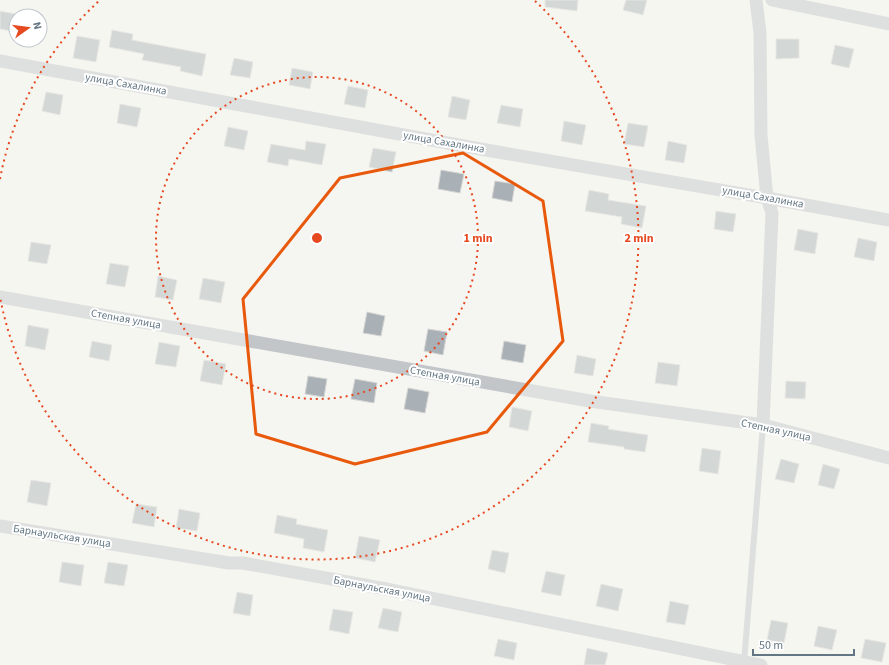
<svg xmlns="http://www.w3.org/2000/svg" width="889" height="665" viewBox="0 0 889 665" font-family="'Source Sans 3',sans-serif">
<style>
.building{fill:#a9b1b7;stroke:#d6d6d4}
.lines{fill:none;stroke-linecap:round;stroke-linejoin:round}
.lane{stroke:#c2c6c9;stroke-width:6}
.street{stroke:#c2c6c9;stroke-width:13}
.marked{fill:none;stroke:#e8590c;stroke-width:3;stroke-linejoin:round}
.ring{fill:none;stroke:#e64920;stroke-width:2;stroke-dasharray:2 4}
.labels{text-anchor:middle;dominant-baseline:central;stroke-width:4;stroke-linejoin:round;paint-order:stroke}
.street-label{font-size:11px;fill:#637683;stroke:#fff}
.centre{fill:#e64920;stroke:#fff;stroke-width:2}
.ring-label{font-size:12px;text-anchor:middle;font-weight:bold;fill:#e64920;stroke:#fff;stroke-width:4;stroke-linejoin:round;paint-order:stroke}
</style>
<rect width="100%" height="100%" fill="#f5f5f1"/>
<!-- building -->
<g class="building">
<polygon points="545,0 578,0 577,11 545,7"/>
<polygon points="626,0 647,0 643,15 623,10"/>
<polygon points="0,11 16,14 16,32 0,29"/>
<polygon points="112,30 133,34 132,40 206,54 202,76 180,71 181,67 142,60 144,54 109,47"/>
<polygon points="77,36 100,40 96,62 73,58"/>
<polygon points="776,39 799,39 799,58 776,59"/>
<polygon points="835,45 854,49 849,68 831,64"/>
<polygon points="234,58 253,62 250,78 230,75"/>
<polygon points="292,68 313,72 310,89 289,85"/>
<polygon points="348,86 368,90 365,108 344,104"/>
<polygon points="46,92 63,95 60,115 42,111"/>
<polygon points="452,96 470,100 466,120 448,117"/>
<polygon points="120,104 141,108 137,127 117,123"/>
<polygon points="501,105 523,109 520,127 497,123"/>
<polygon points="564,121 586,125 582,145 561,141"/>
<polygon points="628,123 648,126 644,147 624,144"/>
<polygon points="228,127 248,131 244,150 224,146"/>
<polygon points="306,141 326,144 322,165 289,159 288,166 267,162 271,144 305,150"/>
<polygon points="668,141 687,145 684,163 665,160"/>
<polygon points="373,148 396,152 392,172 369,167"/>
<polygon points="441,170 464,174 460,193 438,189"/>
<polygon points="495,181 515,184 512,202 492,198"/>
<polygon points="589,190 609,194 608,200 646,206 642,228 621,224 622,217 585,211"/>
<polygon points="716,211 736,214 733,232 714,229"/>
<polygon points="798,229 818,233 815,254 794,250"/>
<polygon points="858,238 877,242 874,261 854,257"/>
<polygon points="31,242 51,245 47,264 28,261"/>
<polygon points="110,263 129,266 125,287 106,284"/>
<polygon points="158,276 177,280 173,300 155,297"/>
<polygon points="203,278 225,282 221,303 199,299"/>
<polygon points="367,312 385,316 381,336 363,333"/>
<polygon points="28,325 49,329 45,350 25,346"/>
<polygon points="428,329 447,332 443,355 424,351"/>
<polygon points="92,341 112,345 109,361 89,357"/>
<polygon points="504,341 526,345 523,363 501,359"/>
<polygon points="159,342 180,346 176,367 155,364"/>
<polygon points="577,355 596,359 593,376 574,373"/>
<polygon points="204,360 226,364 222,385 200,381"/>
<polygon points="658,362 680,365 677,386 655,383"/>
<polygon points="308,376 327,379 324,397 305,394"/>
<polygon points="355,379 377,383 374,403 351,399"/>
<polygon points="786,381 806,382 805,399 785,398"/>
<polygon points="408,388 429,392 425,413 404,409"/>
<polygon points="512,407 532,411 528,431 509,427"/>
<polygon points="591,423 609,426 608,429 648,435 645,452 624,449 624,447 588,442"/>
<polygon points="702,448 721,451 718,474 699,471"/>
<polygon points="781,459 799,464 794,483 775,479"/>
<polygon points="823,464 840,469 834,489 818,485"/>
<polygon points="31,480 51,483 47,506 27,502"/>
<polygon points="136,504 157,507 154,527 132,523"/>
<polygon points="179,509 200,513 197,531 176,528"/>
<polygon points="277,515 297,519 296,524 328,530 324,552 303,548 304,539 274,533"/>
<polygon points="359,536 380,540 375,562 355,558"/>
<polygon points="492,550 509,553 505,573 488,569"/>
<polygon points="62,562 84,565 81,586 59,582"/>
<polygon points="108,562 128,565 124,586 104,583"/>
<polygon points="546,571 565,575 561,596 541,592"/>
<polygon points="601,584 623,589 618,611 596,606"/>
<polygon points="237,592 253,595 250,616 233,613"/>
<polygon points="670,601 689,605 685,625 666,622"/>
<polygon points="383,608 402,612 398,632 378,628"/>
<polygon points="333,609 353,612 349,634 329,630"/>
<polygon points="771,620 788,623 784,643 767,640"/>
<polygon points="818,626 837,630 832,650 814,646"/>
<polygon points="498,639 517,643 514,660 494,656"/>
<polygon points="865,639 886,643 882,662 861,658"/>
<polygon points="587,648 608,653 605,665 584,665"/>
</g>
<g class="lines">
<!-- lane -->
<polyline class="lane" points="744,663 763,425"/>
<!-- street -->
<g class="street">
<polyline points="756,0 760,33 761,135 767,198 772,213 763,425"/>
<polyline points="772,0 889,24"/>
<polyline points="0,61 486,150 767,198 889,220"/>
<polyline points="0,297 590,401 763,425 889,458"/>
<polyline points="0,526 229,563 243,563 381,588 761,665"/>
</g>
</g>
<!-- marked area -->
<path d="M0 0H889V665H0ZM463,153l80,48 20,140 -76,91 -132,32 -99,-30 -13,-135 97,-121z" fill="#f5f5f1" fill-opacity=".55" fill-rule="evenodd"/>
<path class="marked" d="M463,153l80,48 20,140 -76,91 -132,32 -99,-30 -13,-135 97,-121z"/>
<!-- distance rings -->
<g class="ring">
<circle cx="317" cy="238" r="161"/>
<path d="M0 179A322 322 0 0 1 99 1M535 1A322 322 0 1 1 0 297"/>
</g>
<g class="labels">
<!-- street labels -->
<g class="street-label">
<text transform="translate(126 84) rotate(10)">улица Сахалинка</text>
<text transform="translate(444 142) rotate(10)">улица Сахалинка</text>
<text transform="translate(763 197) rotate(10)">улица Сахалинка</text>
<text transform="translate(126 319) rotate(10)">Степная улица</text>
<text transform="translate(445 376) rotate(10)">Степная улица</text>
<text transform="translate(776 430) rotate(12)">Степная улица</text>
<text transform="translate(62 536) rotate(9)">Барнаульская улица</text>
<text transform="translate(382 589) rotate(11)">Барнаульская улица</text>
</g>
</g>
<circle cx="317" cy="238" r="6" class="centre"/>
<g class="ring-label">
<text x="478" y="242">1 min</text>
<text x="639" y="242">2 min</text>
</g>
<!-- north arrow -->
<g transform="translate(28 28) rotate(76)"><circle r="19" fill="#ffffff" stroke="#c1c8cd"/>
<path d="M0-3L7 15L0 10L-7 15Z" fill="#e64920"/>
<text y="-6" font-size="11" font-weight="bold" text-anchor="middle" fill="#637683">N</text>
</g>
<!-- scale -->
<path d="M753 649v6h101v-6" fill="none" stroke="#637683" stroke-width="2"/>
<text x="759" y="649" font-size="12" fill="#637683" stroke="#ffffff" stroke-width="3" paint-order="stroke">50 m</text>
</svg>
